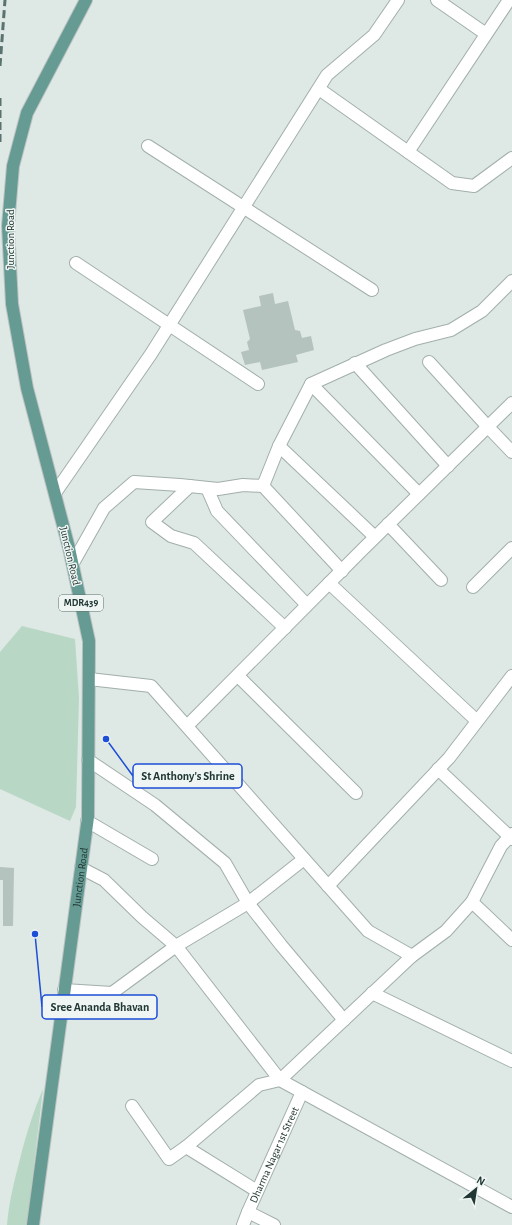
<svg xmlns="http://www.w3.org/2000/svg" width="512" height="1225" viewBox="0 0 512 1225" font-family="'Alegreya Sans',sans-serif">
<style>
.green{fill:#b8d8c5}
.building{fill:#b4c3be}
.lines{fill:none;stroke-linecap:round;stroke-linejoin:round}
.minor-casing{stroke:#a2afac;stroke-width:14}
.major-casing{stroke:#bcc3c2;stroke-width:14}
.minor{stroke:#fff;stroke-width:12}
.major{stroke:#669b93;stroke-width:12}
.rail{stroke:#5b736f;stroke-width:3;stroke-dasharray:8 4;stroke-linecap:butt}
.labels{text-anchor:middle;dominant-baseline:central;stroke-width:3;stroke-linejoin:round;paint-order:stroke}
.shield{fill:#eef5f3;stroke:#5e706d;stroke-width:1}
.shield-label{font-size:10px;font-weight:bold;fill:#213733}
.street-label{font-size:11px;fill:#213733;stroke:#eef5f3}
.leader{fill:none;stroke:#1d4ed8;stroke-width:1.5}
.callout-dot{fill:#1d4ed8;stroke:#eef5f3;stroke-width:1.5}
.callout{fill:#eef5f3;stroke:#1d4ed8;stroke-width:1.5}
.callout-label{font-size:12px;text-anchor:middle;font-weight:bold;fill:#213733}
</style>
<rect width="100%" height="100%" fill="#dee8e5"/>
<!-- green -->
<g class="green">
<polygon points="22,626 75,639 79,698 76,807 70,821 0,789 0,652"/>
<path d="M43,1089l-16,136h-20c2,-23 7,-43 13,-66 6,-24 13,-47 23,-70z"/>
</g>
<!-- building -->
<g class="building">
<polygon points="273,293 275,304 288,301 295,330 300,331 302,338 311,336 314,350 296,355 298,362 262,370 260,362 245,365 241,352 249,350 247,342 250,339 243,310 261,306 259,296"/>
<polygon points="0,867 14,868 13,926 3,926 3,880 0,880"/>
</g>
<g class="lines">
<!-- minor casing -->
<g class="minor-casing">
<g id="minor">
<polyline points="437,0 486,34"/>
<polyline points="319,89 452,183 474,186 512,158"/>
<polyline points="148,146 372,290"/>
<polyline points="408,152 509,0"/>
<polyline points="76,263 258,384"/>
<polyline points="429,362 488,427 512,452"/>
<polyline points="355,363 448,466"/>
<polyline points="311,384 419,494"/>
<polyline points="279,446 375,537"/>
<polyline points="190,486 152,522 171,536 194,543 285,628"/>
<polyline points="263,486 342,571"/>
<polyline points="207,488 217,511 307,605"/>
<polyline points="55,493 151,354 327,75 374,35 398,0"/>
<polyline points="388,524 441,580"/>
<polyline points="73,563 104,508 134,482 180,485 218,489 243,485 263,486 279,446 311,384 386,350 415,339 451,330 482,311 512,281"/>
<polyline points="329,583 477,721"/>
<polyline points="473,587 512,548"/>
<polyline points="238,676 356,793"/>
<polyline points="89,679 151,686 368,931 412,956 446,931 472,902 512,940"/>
<polyline points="187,726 362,550 512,403"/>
<polyline points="88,760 155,805 225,863 248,903 281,945 344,1020"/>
<polyline points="438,769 512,839"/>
<polyline points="87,821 152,859"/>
<polyline points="81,868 104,880 142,917 176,946 280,1080 259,1085 186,1147 257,1191"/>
<polyline points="328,886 449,758 512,676"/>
<polyline points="472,902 501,846 512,834"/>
<polyline points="412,956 280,1080 512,1207"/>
<polyline points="64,990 112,993 176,946 248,903 304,859"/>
<polyline points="372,993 512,1061"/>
<polyline points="132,1106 169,1159 186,1147"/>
<polyline points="243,1225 248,1212"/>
<path id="s1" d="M274,1225l-26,-13 54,-120"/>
</g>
</g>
<!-- major casing -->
<g class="major-casing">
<g id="major">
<path id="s2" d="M33,1225l55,-408 1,-176 -20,-93 -42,-160 -15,-84 -4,-78 5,-60 14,-53 59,-113"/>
</g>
</g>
<!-- minor -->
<use href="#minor" class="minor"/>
<!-- major -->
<use href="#major" class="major"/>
<!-- rail -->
<g class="rail">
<polyline points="0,66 5,0"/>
<polyline points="0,98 0,143"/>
</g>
</g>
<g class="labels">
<!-- shield labels -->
<rect class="shield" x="59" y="595" width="44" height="16" rx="3"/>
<g class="shield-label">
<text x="81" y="603">MDR439</text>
</g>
<!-- street labels -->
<g class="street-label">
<text transform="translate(10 239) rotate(-90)">Junction Road</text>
<text transform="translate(70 556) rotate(77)">Junction Road</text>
<text stroke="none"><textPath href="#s2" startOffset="351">Junction Road</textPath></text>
<text stroke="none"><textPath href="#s1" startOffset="92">Dharma Nagar 1st Street</textPath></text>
</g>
</g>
<!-- callouts -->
<path class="leader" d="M106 739L133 776M35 934L42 1007"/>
<g class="callout-dot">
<circle cx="106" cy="739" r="4"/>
<circle cx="35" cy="934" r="4"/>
</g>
<g class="callout">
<rect x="133" y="764" width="109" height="24" rx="4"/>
<rect x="42" y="995" width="115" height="24" rx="4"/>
</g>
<g class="callout-label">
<text x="188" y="780">St Anthony's Shrine</text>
<text x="100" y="1011">Sree Ananda Bhavan</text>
</g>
<!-- north arrow -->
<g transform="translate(476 1189) rotate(30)" stroke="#eef5f3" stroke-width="3" paint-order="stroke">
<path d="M0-3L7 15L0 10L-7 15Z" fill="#213733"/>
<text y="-6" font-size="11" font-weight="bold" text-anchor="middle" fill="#213733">N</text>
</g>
</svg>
